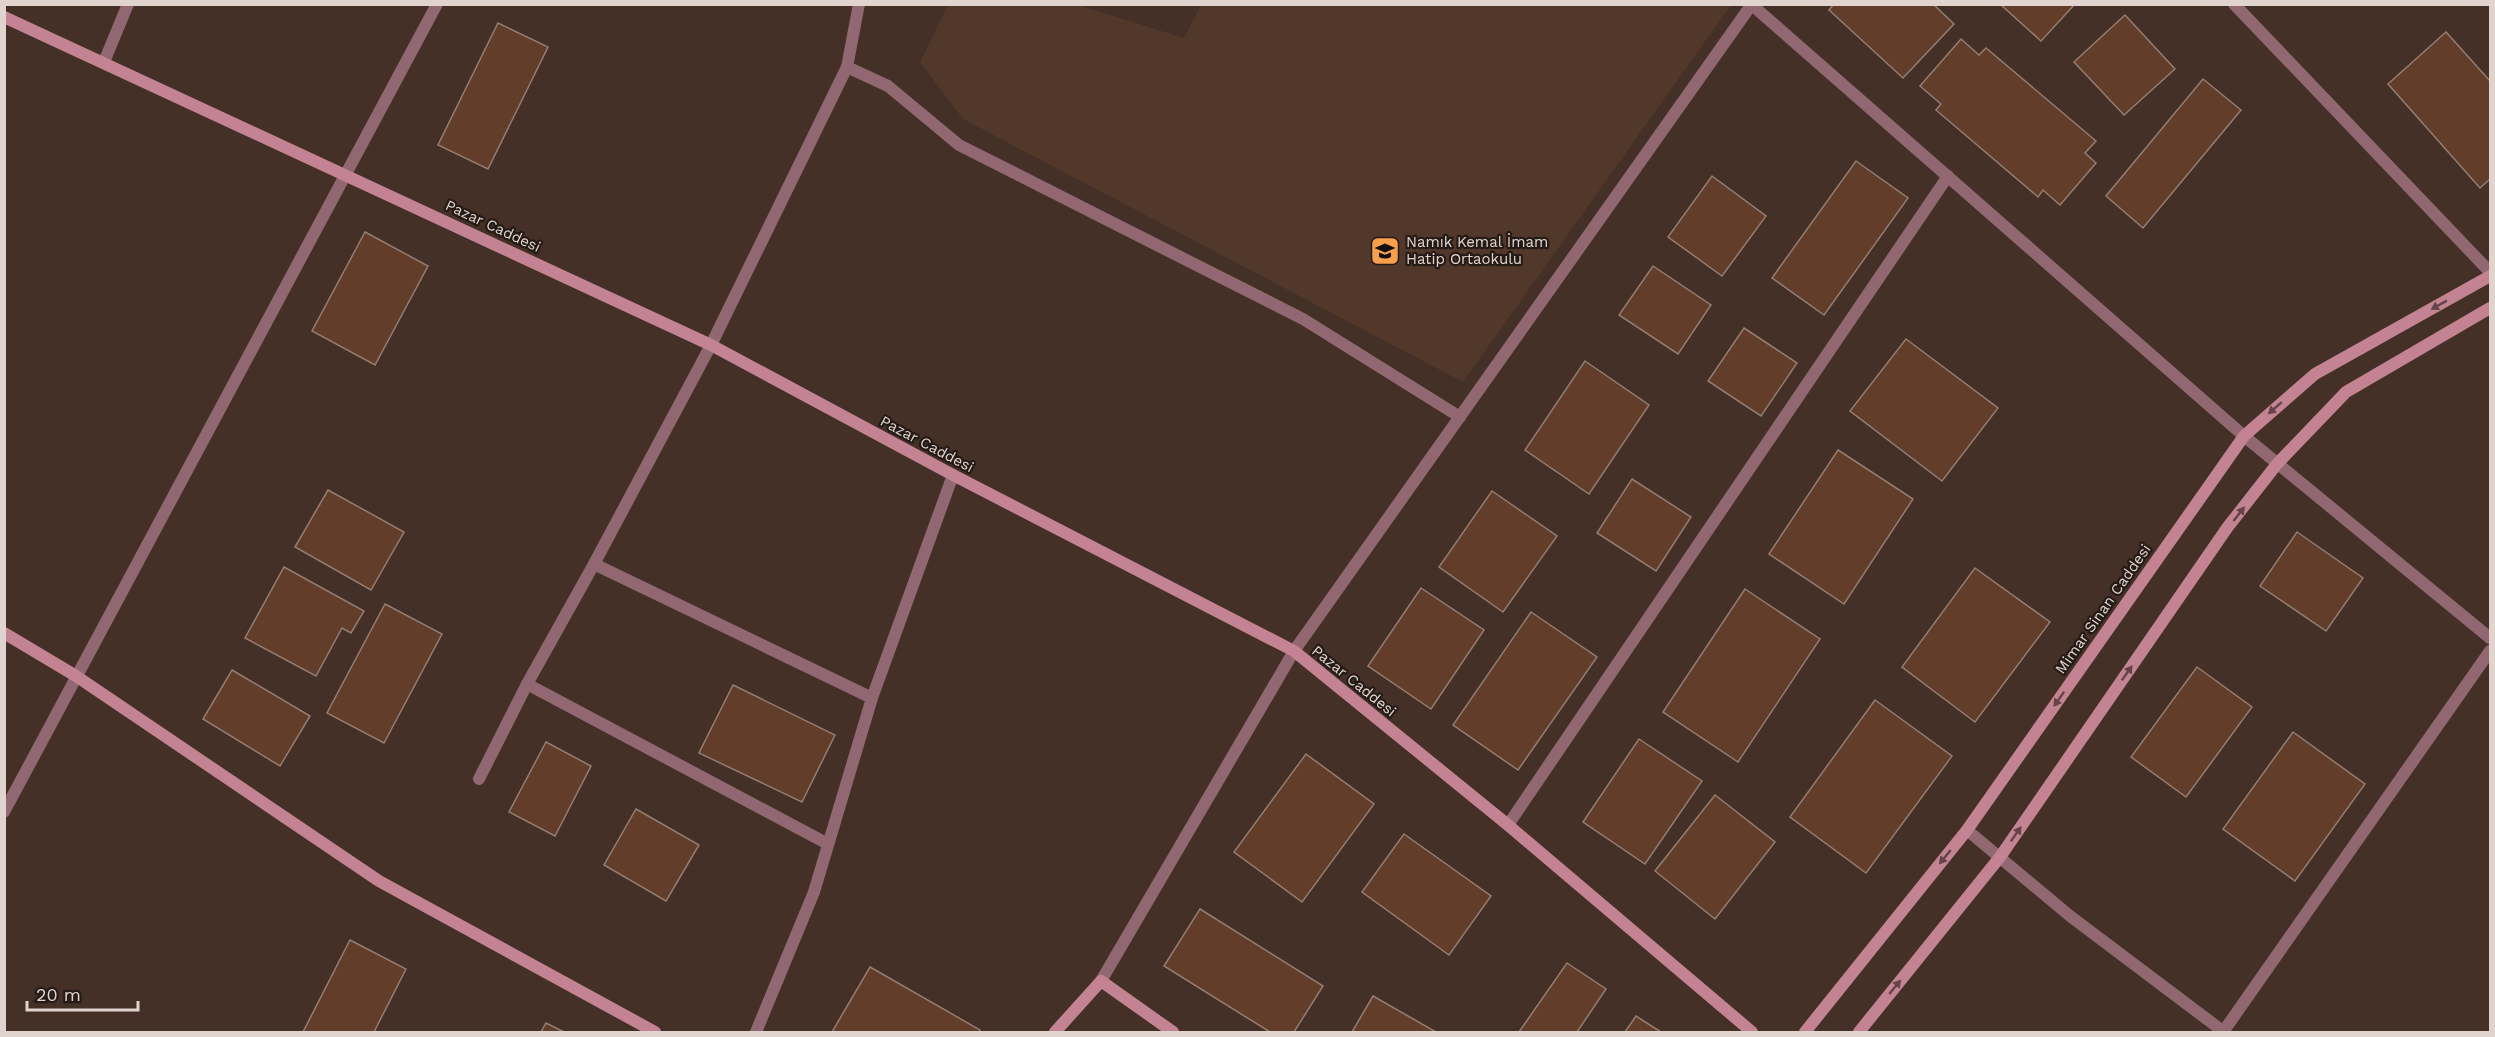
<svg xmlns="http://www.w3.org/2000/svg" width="2495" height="1037" viewBox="0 0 2495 1037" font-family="'Work Sans',sans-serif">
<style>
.built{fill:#52372b}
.building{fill:#623d2a;stroke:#947d72;stroke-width:1.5}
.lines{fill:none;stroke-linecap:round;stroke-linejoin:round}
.street{stroke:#916871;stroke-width:12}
.secondary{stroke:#c48392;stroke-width:12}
.oneway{fill:#644448}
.labels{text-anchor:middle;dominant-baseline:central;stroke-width:4.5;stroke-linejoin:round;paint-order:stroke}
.street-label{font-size:15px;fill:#e1d4ce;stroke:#241a16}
.poi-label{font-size:15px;fill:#e1d4ce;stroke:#241a16;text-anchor:start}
</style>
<rect width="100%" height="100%" fill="#443027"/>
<!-- built -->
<polygon class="built" points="948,5 1078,5 1184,38 1201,5 1731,5 1463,382 963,119 920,62"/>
<!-- building -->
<g class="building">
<polygon points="1834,4 1933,4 1954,24 1903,78 1829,10"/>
<polygon points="2000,4 2075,4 2041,41"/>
<polygon points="2125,15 2175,69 2124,115 2074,62"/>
<polygon points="498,23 548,47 488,169 438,145"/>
<polygon points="2446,32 2490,81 2490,179 2480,188 2388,84"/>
<polygon points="1961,39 1979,55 1986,48 2096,141 2085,153 2096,163 2060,205 2043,190 2038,197 1936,110 1941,104 1920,86"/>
<polygon points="2203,79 2241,110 2143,228 2106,196"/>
<polygon points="1856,161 1908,198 1824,315 1772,278"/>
<polygon points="1712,176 1766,216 1722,276 1668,237"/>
<polygon points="365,232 428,266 375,365 312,331"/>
<polygon points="1653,266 1711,305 1678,354 1619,315"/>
<polygon points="1744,328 1797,363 1761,416 1708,381"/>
<polygon points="1906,339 1998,408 1942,481 1850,411"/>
<polygon points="1585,361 1649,405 1589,494 1525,450"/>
<polygon points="1838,450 1913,499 1844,604 1769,554"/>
<polygon points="1632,479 1691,517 1656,571 1597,533"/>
<polygon points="328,490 404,532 371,590 295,547"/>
<polygon points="1492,491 1557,536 1503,612 1439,567"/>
<polygon points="2297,532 2363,578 2326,631 2260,586"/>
<polygon points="284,567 364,611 351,633 342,628 316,676 245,638"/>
<polygon points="1975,568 2050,622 1975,722 1902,667"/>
<polygon points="1421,588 1484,630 1431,709 1368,666"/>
<polygon points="1745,589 1820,639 1738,762 1663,712"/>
<polygon points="385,604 442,634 384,743 327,713"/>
<polygon points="1531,612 1597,657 1518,770 1453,725"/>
<polygon points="2197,667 2252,707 2186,797 2131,757"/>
<polygon points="232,670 310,716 280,766 203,719"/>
<polygon points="733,685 835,735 802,802 699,753"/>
<polygon points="1875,700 1952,756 1866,873 1790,817"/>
<polygon points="2293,732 2365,784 2295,881 2223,829"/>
<polygon points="1639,739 1702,781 1645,864 1583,822"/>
<polygon points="546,742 591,766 555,836 509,812"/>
<polygon points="1306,754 1374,804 1302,902 1234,852"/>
<polygon points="1715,795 1775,842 1715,919 1655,871"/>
<polygon points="636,809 699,845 666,901 604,865"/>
<polygon points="1404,834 1491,896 1449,955 1362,892"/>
<polygon points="1200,909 1323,986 1294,1032 1270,1032 1164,966"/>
<polygon points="350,940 406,969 374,1032 303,1032"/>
<polygon points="1567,963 1606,989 1577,1032 1519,1032"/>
<polygon points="870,967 980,1030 979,1032 832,1032"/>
<polygon points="1373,996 1436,1032 1352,1032"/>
<polygon points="1636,1016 1661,1032 1625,1032"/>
<polygon points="546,1023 564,1032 541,1032"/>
</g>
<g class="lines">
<!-- street -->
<g class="street">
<polyline points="2234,4 2490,272"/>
<polyline points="1752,5 2244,436 2490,638"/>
<polyline points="104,62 128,4"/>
<polyline points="847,67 888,86 959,145 1303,319 1460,417"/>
<polyline points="594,564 872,698"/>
<polyline points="527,684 828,844"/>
<polyline points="479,779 527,684 594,564 711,345 847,67 859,4"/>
<polyline points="4,812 437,4"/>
<polyline points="1508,825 1948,176"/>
<polyline points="1967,830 2070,916 2224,1032"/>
<polyline points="1101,981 1294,651 1752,4"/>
<polyline points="756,1032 814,892 872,698 953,475"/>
<polyline points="2223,1032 2490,651"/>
</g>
<!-- secondary -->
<g class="secondary">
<polyline points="4,17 711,345 953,475 1294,651 1508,825 1752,1032"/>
<polyline points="4,633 76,676 379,881 655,1032"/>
<polyline points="1055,1032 1101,981 1173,1032"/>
<polyline points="1805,1032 1967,830 2244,436 2315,374 2490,276"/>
<polyline points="1859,1032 2000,857 2227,528 2277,464 2346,392 2490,308"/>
</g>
</g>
<!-- one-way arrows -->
<defs><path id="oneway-solid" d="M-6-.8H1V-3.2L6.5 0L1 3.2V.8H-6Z" transform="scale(1.5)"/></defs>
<g class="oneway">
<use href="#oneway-solid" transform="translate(2439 305) rotate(151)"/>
<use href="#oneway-solid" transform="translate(2275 408) rotate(139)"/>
<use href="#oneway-solid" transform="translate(2239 514) rotate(-52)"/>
<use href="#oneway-solid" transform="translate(2127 673) rotate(-55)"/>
<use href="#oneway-solid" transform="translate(2059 699) rotate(125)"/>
<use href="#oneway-solid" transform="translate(2016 834) rotate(-55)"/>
<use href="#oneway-solid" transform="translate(1945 857) rotate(129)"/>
<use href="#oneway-solid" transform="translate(1895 987) rotate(-51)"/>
</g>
<!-- icons -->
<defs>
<g id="school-square" transform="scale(1.5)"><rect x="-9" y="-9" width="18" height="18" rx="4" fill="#f9a04c" stroke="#241a16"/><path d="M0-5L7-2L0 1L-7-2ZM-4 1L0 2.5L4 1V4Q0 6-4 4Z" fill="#111"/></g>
</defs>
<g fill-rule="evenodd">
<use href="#school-square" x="1385" y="251"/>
</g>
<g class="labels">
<!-- street labels -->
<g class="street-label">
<text transform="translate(493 226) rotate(25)">Pazar Caddesi</text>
<text transform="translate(927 444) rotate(28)">Pazar Caddesi</text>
<text transform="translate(2103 609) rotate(-55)">Mimar Sinan Caddesi</text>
<text transform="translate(1354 681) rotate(39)">Pazar Caddesi</text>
</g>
<!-- poi labels -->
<g class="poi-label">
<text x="1406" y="242">Namık Kemal İmam<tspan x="1406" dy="17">Hatip Ortaokulu</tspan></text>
</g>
</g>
<!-- border -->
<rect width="2495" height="1037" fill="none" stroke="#e1d4ce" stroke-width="12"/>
<!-- scale -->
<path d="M27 1001v9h111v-9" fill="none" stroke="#e1d4ce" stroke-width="3"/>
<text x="36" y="1001" font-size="18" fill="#e1d4ce" stroke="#241a16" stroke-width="4.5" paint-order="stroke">20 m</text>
</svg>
